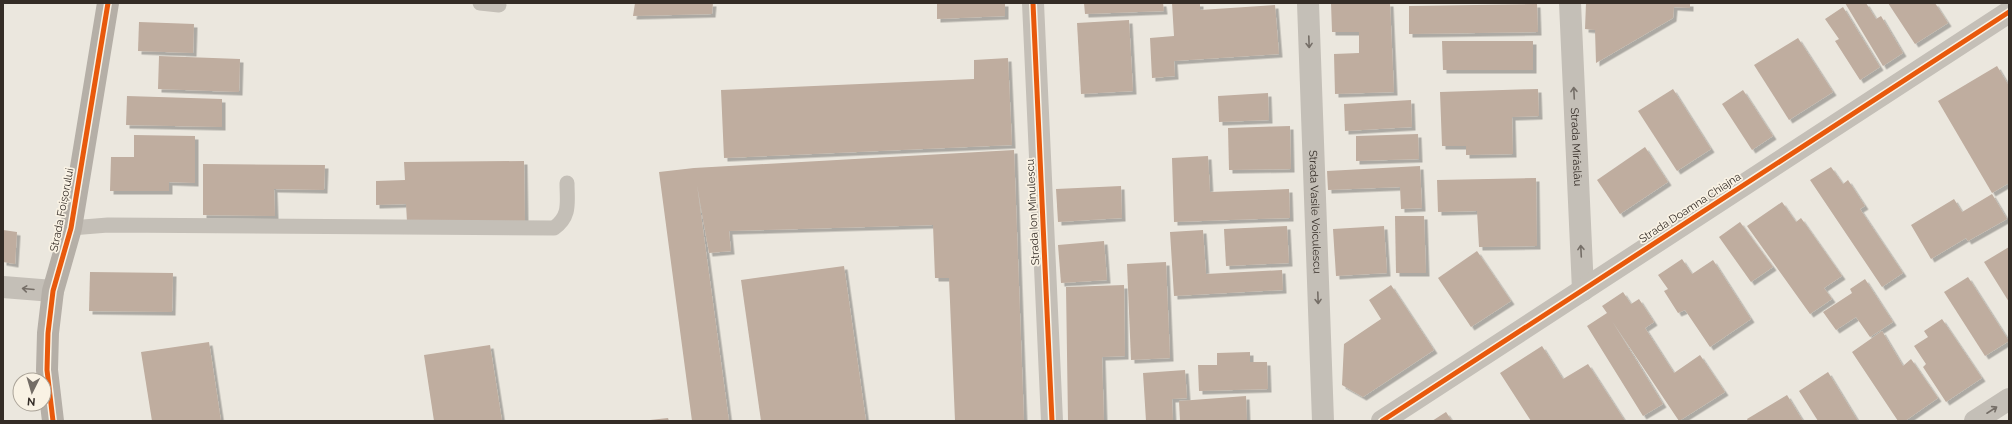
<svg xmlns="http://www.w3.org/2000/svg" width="2012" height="424" viewBox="0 0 2012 424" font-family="Raleway,sans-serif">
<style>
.building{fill:#bfad9f;filter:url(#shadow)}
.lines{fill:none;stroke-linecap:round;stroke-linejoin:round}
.lane{stroke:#c4bfb7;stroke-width:15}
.street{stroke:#c4bfb7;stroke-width:22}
.secondary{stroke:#b5afa7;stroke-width:22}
.cycleway-casing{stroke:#f9f2e4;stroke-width:8}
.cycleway{stroke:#e8590c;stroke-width:5}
.oneway{stroke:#756e67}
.labels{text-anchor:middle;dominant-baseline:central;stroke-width:3.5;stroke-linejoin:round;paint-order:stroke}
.street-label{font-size:11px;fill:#342c26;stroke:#f9f2e4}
</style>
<defs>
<filter id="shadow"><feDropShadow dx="3.5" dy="3.5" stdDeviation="0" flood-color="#0004"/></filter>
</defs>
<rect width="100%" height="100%" fill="#ebe7de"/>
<!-- building -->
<g class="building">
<polygon points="635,3 713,3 712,14 633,16"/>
<polygon points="937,3 1005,3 1005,16 937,19"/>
<polygon points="1084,3 1163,3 1164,11 1085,14"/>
<polygon points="1172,3 1200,3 1200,10 1275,5 1279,54 1174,61 1175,76 1152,78 1150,38 1174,36"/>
<polygon points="1331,3 1390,3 1394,92 1335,94 1334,54 1359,53 1359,32 1332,32"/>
<polygon points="1586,3 1690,3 1690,8 1674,7 1673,18 1596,63 1595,30 1585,29"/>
<polygon points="1845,3 1866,3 1876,19 1881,16 1903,53 1883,66"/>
<polygon points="1888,3 1935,3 1948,23 1915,44"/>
<polygon points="1537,4 1538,32 1409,34 1409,6"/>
<polygon points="1843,7 1880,67 1860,80 1835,41 1839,39 1825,19"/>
<polygon points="1129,20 1133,91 1081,94 1077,23"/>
<polygon points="139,22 194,24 193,53 138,51"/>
<polygon points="1798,38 1833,92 1789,120 1754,65"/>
<polygon points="1442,41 1533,41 1533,70 1443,70"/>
<polygon points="159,56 240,59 239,92 158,89"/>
<polygon points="1008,58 1012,145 724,158 721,90 974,79 974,60"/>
<polygon points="1997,66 2009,86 2009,183 1992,193 1938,101"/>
<polygon points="1538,89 1539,116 1512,117 1513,154 1466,155 1466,146 1442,146 1440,92"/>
<polygon points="1673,89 1711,149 1677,171 1638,111"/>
<polygon points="1743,90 1773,136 1752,150 1722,104"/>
<polygon points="1268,93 1269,120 1219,122 1218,96"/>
<polygon points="127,96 222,99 222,127 126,125"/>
<polygon points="1411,100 1412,127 1345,131 1344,104"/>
<polygon points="1290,126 1291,169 1229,170 1228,128"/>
<polygon points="1418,134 1419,159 1356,161 1356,136"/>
<polygon points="134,135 195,136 195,183 169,182 169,191 110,191 111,157 134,157"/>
<polygon points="1645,147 1668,182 1620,214 1597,180"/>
<polygon points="1014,150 1024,421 955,421 949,278 935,278 933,225 729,231 731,251 709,253 697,185 729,421 692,421 659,172 694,168"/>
<polygon points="1208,156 1210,192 1289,189 1290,218 1174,222 1172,158"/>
<polygon points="524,161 525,222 407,222 406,204 376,205 376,181 405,180 404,162"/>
<polygon points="203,164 325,165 324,190 274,189 275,216 203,215"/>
<polygon points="1420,166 1422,208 1401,209 1400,187 1328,190 1327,171"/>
<polygon points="1831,167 1843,184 1848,180 1865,206 1860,209 1903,273 1882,287 1810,180"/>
<polygon points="1536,178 1537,246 1479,247 1477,211 1438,212 1437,180"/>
<polygon points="1121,186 1122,218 1058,222 1056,189"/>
<polygon points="1992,194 2007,219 1968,241 1966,238 1931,259 1911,225 1954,199 1962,212"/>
<polygon points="1782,202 1796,222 1801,218 1842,276 1824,288 1832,299 1810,314 1747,226"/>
<polygon points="1395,216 1424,216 1426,273 1396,273"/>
<polygon points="1740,222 1773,267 1751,282 1719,237"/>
<polygon points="1287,226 1289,263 1226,266 1224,229"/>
<polygon points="1384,226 1387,273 1336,276 1333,229"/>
<polygon points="3,230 17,232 15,264 3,262"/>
<polygon points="1203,230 1206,274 1282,270 1283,290 1174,296 1170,232"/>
<polygon points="1104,241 1107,280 1061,283 1058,245"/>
<polygon points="2009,247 2009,302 1984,262"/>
<polygon points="1477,251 1511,301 1471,327 1438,278"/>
<polygon points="1682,259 1692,274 1713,260 1751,319 1710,347 1685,310 1678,313 1664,291 1668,289 1658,275"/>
<polygon points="1166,262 1170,358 1131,360 1127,264"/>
<polygon points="844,266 866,421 761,421 741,280"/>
<polygon points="90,272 173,273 172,312 89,311"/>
<polygon points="1968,277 2009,341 1985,356 1944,292"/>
<polygon points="1865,279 1893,322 1870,337 1856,317 1836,330 1823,312 1852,293 1850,289"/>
<polygon points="1124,285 1125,356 1102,357 1104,421 1068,421 1066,287"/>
<polygon points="1391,285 1434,350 1363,397 1342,385 1344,344 1381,319 1369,300"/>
<polygon points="1623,292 1631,304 1639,299 1654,322 1645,328 1674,373 1700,355 1725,392 1679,421 1612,321 1663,404 1643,416 1587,326 1607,313 1602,306"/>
<polygon points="1942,319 1982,378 1946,402 1923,367 1926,364 1914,346 1928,337 1924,331"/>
<polygon points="1882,331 1903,366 1911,359 1938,398 1905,421 1898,421 1852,352"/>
<polygon points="209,342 221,421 152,421 141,352"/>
<polygon points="490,345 502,421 434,421 424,355"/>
<polygon points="1542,346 1563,379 1588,364 1625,421 1531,421 1500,373"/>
<polygon points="1250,352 1250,362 1267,362 1268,389 1199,391 1198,365 1217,365 1217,353"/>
<polygon points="1185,370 1187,398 1172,399 1173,421 1146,421 1143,373"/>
<polygon points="1828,372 1858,421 1818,421 1799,391"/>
<polygon points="1787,395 1803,421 1748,421 1747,419"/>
<polygon points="1246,396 1247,421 1180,421 1179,401"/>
<polygon points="1446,412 1452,421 1432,421"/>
<polygon points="668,418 669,421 650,421 650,420"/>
</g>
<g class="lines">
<!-- lane -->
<g class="lane">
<polyline points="480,3 499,5"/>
<path d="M71,228l37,-3 446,3c17,-12 13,-26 13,-45"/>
</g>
<!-- street -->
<g class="street">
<polyline points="1033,3 1052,421"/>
<path id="s1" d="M1308,3l15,418"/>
<path id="s2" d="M1570,3l13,287"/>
<polyline points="3,287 53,291"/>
<polyline points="1382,421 2009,12"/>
<polyline points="1975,421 2009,399"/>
</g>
<!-- secondary -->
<polyline class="secondary" points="53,421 47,370 48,333 53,291 71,228 108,3"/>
<!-- cycleway casing -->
<g class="cycleway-casing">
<g id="cycleway">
<polyline points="1033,3 1052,421"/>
<polyline points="53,421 47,370 48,333 53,291 71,228 108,3"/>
<polyline points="1382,421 2009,12"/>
</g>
</g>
<!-- cycleway -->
<use href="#cycleway" class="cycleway"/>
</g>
<!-- one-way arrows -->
<defs><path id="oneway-shaft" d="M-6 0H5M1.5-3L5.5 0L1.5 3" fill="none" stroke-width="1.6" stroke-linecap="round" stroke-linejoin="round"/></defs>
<g class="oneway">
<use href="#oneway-shaft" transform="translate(1309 42) rotate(88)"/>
<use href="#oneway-shaft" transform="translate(1574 93) rotate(-93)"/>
<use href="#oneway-shaft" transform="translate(1581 251) rotate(-93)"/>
<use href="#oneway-shaft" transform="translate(28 289) rotate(-175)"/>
<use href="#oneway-shaft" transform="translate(1318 298) rotate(88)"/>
<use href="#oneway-shaft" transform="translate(1992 410) rotate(-33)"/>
</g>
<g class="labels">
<!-- street labels -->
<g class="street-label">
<text stroke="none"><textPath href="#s2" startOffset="144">Strada Mirăslău</textPath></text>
<text transform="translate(1690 208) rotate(-33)">Strada Doamna Chiajna</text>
<text transform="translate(62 210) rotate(-79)">Strada Foișorului</text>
<text transform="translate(1033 212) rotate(-93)">Strada Ion Minulescu</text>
<text stroke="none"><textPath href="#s1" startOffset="209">Strada Vasile Voiculescu</textPath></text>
</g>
</g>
<!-- border -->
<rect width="2012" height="424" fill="none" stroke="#342c26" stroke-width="8"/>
<!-- north arrow -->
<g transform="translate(32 392) rotate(185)"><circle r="19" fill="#f9f2e4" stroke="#aaa398"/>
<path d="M0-3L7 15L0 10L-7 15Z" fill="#746d66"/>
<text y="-6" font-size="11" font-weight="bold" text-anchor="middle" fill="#342c26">N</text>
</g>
</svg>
